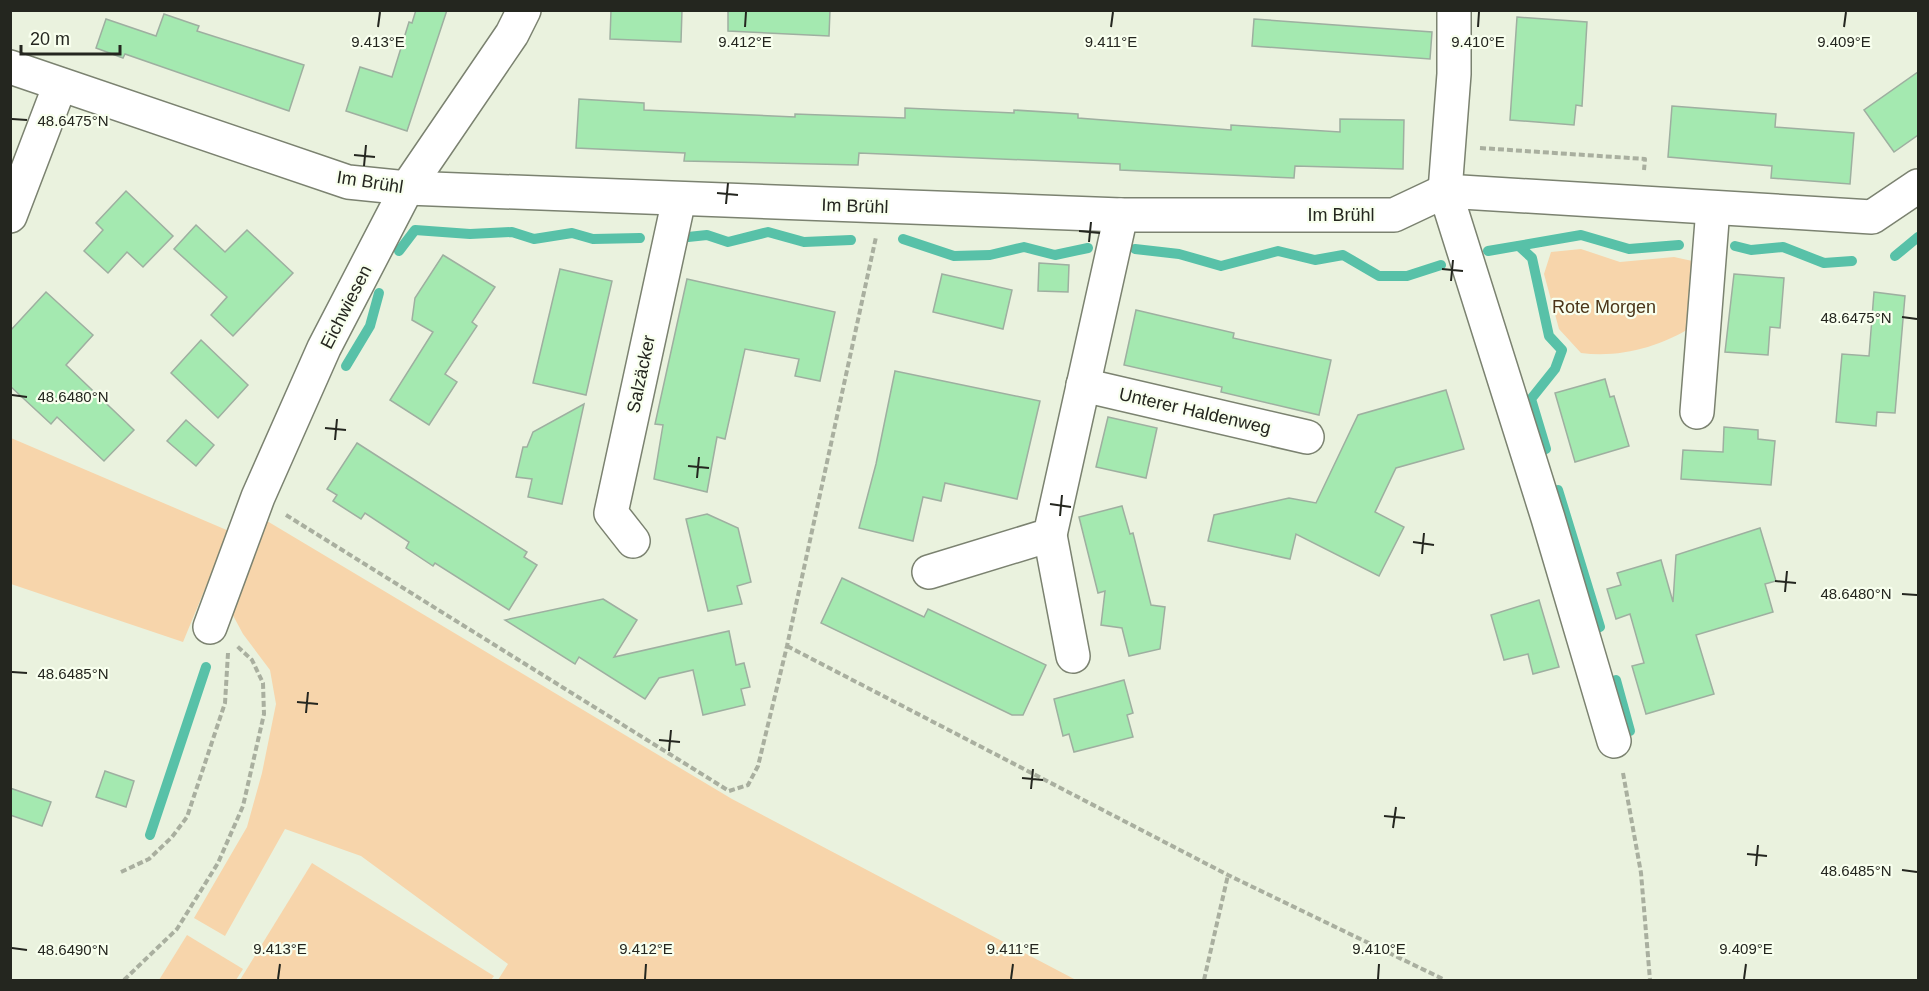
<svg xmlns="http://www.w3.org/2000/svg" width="1929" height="991" viewBox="0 0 1929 991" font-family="Helvetica,sans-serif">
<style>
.green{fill:#f7d5ab}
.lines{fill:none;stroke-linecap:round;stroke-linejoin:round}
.stream{stroke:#58c1a8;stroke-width:10}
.building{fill:#a4e9b0;stroke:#9eafa0;stroke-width:1.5}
.street-casing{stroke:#7b8270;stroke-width:36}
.path{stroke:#a9af9f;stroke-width:4;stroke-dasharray:6 3;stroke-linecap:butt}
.street{stroke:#fff;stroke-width:33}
.ticks{fill:none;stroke:#24261f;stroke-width:2}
.labels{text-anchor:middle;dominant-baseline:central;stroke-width:4.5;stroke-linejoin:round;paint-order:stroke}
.street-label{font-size:18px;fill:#24261f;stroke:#f8ffee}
.park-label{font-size:18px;fill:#4c3619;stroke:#f8ffee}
.ticks-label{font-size:15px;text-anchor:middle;fill:#24261f;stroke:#f8ffee;stroke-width:4.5;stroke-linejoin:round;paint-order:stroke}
</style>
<rect width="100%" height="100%" fill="#eaf2de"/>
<!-- green -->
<g class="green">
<path d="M1581,249l39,13 54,-5 23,5 -5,65c-33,20 -72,31 -111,26l-22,-24 -15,-55 7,-22z"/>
<polygon points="11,438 229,531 183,642 11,584"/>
<polygon points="262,518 732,799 1076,980 498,980 508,964 361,856 285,829 225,936 194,918 247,827 262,773 276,704 270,670 243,634 229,608"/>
<polygon points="312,863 494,976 491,980 240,980"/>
<polygon points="187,935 243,969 236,980 159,980"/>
</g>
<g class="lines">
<!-- stream -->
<g class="stream">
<polyline points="688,237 707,235 728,242 768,232 804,242 851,240"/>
<polyline points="903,239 954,256 990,255 1024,247 1055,255 1088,248"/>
<polyline points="1519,246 1532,258 1549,336 1562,350 1555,369 1531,399 1546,449"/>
<polyline points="1735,246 1751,250 1783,247 1824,263 1852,261"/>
<polyline points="1135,249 1179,254 1221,266 1278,251 1315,260 1343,255 1379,276 1407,276 1441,265"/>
<polyline points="399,251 415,230 470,234 512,232 534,239 572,233 593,239 640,238"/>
<polyline points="1488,251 1581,235 1629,249 1679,245"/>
<polyline points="1895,256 1918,237"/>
<polyline points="346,366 370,326 379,293"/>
<polyline points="1558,490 1600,627"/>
<polyline points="1616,680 1630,731"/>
<polyline points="150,835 206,667"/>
</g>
</g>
<!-- building -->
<g class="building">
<polygon points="416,10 447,10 407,131 346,111 360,67 392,77 409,22 412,23"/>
<polygon points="611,10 682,10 681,42 610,39"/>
<polygon points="728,10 830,10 829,36 728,31"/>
<polygon points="164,14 199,26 197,31 304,65 289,111 125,54 123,58 96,48 106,19 156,36"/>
<polygon points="1517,17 1587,22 1582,106 1576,105 1574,125 1510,120"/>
<polygon points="1254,19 1432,32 1430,59 1252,46"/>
<polygon points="1918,72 1918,135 1894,152 1864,110"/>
<polygon points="579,99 644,103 644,110 795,117 795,114 905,118 905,108 1014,113 1014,110 1078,114 1078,118 1231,130 1231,125 1340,132 1340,119 1404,120 1403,169 1295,166 1294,178 1120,170 1120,164 859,153 858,165 684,161 685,153 576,148"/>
<polygon points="1672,106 1776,114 1775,127 1854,133 1850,184 1771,178 1772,166 1668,157"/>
<polygon points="126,191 173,236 143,267 127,252 108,273 84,251 103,230 96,223"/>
<polygon points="196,225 225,252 247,230 293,273 233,336 211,315 227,297 174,249"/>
<polygon points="443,255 495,287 472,322 477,326 445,374 457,382 429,425 390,400 433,332 412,320 415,298"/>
<polygon points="1039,263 1069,265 1068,292 1038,291"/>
<polygon points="560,269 612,281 586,395 533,383"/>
<polygon points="942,274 1012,290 1003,329 933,312"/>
<polygon points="1734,274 1784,278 1780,328 1770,327 1768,355 1725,352"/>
<polygon points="687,279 835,312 820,381 795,376 799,359 745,349 725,439 717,437 707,492 654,479 663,425 655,424"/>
<polygon points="46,292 93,335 66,365 134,430 104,461 57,417 51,424 10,386 10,331"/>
<polygon points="1874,292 1905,296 1895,413 1877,412 1876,426 1836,422 1842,354 1869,356"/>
<polygon points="1136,310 1234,333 1233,338 1331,360 1319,415 1221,392 1222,387 1124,365"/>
<polygon points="201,340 248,385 218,418 171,373"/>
<polygon points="895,371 1040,401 1017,499 945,483 941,501 923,497 913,541 859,528 876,464"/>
<polygon points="1605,379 1610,397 1614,396 1629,446 1575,462 1555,393"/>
<polygon points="1446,390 1464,449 1396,468 1375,512 1404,527 1379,576 1296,534 1290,559 1208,541 1214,515 1289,498 1316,503 1358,415"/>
<polygon points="584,404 562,504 528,497 532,479 516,477 523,447 527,447 533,432"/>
<polygon points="1108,417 1157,428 1146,478 1096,467"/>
<polygon points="186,420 214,445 196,466 167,441"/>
<polygon points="1724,427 1758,430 1758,439 1775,441 1771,485 1681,479 1683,450 1723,452"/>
<polygon points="357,443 527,552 524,557 537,565 509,610 435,563 433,566 406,548 409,542 365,513 361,519 333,501 337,495 327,489"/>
<polygon points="1122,506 1130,534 1133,533 1151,605 1165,607 1160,649 1129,656 1122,628 1101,625 1105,591 1098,593 1079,517"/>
<polygon points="707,514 738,528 751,582 737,586 742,604 708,611 686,519"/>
<polygon points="1760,528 1776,581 1765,584 1773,612 1696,635 1714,694 1646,714 1632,666 1644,663 1630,614 1616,619 1607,589 1621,585 1617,573 1661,560 1673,602 1676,555"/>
<polygon points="842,578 924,617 928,609 1046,665 1023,715 1012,715 821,623"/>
<polygon points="603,599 637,620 614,657 729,631 736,665 744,663 750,687 741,689 745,705 703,715 693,670 659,678 645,699 579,657 575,664 505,620"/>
<polygon points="1539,600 1559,667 1533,674 1528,654 1504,660 1491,615"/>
<polygon points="1124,680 1133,713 1127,715 1133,737 1074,752 1069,734 1063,736 1054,699"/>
<polygon points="105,771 134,781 126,807 96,797"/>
<polygon points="10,788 51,802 42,826 10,815"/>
</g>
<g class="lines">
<!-- street casing -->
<g class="street-casing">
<g id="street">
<polyline points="1454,10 1454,74 1445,191 1548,518 1614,741"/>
<polyline points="10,67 348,182 407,188 1121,215 1394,215 1445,191 1872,217 1918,186"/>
<polyline points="10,216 60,85"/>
<polyline points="1083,385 1307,437"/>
<polyline points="1697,412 1713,208"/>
<polyline points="1050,535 1073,656"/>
<polyline points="633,541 611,513 679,199"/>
<polyline points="929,572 1050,535 1121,215"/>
<polyline points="210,627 258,497 324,348 407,188 512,34 524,10"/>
</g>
</g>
<!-- path -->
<g class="path">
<polyline points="1480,148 1645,159 1644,170"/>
<polyline points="286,515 729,791 748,785 758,766 787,646 876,237"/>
<polyline points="787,646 1228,875 1445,980"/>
<polyline points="1623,773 1641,873 1650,980"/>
<polyline points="121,872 149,859 172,837 187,817 225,703 228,653"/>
<polyline points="124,980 177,929 218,863 243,806 264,714 263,683 252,660 237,646"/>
<polyline points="1204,980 1228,875"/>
</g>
<!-- street -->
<use href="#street" class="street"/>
</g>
<!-- ticks -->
<path class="ticks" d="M378,27l2,-15M745,27l1,-15M1111,27l2,-15M1478,27l1,-15M1844,27l2,-15M12,119l15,1M354,155l21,2M364,166l2,-21M717,193l21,2M726,204l2,-21M1079,231l21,2M1089,242l2,-20M1442,269l21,2M1451,281l2,-21M1902,317l15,2M12,395l15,2M325,428l21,2M335,440l2,-21M688,466l21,2M697,478l2,-21M1050,504l21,3M1060,516l2,-21M1413,542l21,3M1422,554l2,-21M1775,581l21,2M1785,592l2,-21M1902,594l15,1M12,672l15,1M297,702l21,2M306,713l2,-21M659,740l21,2M669,751l2,-21M1022,778l21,2M1031,789l2,-20M1384,816l21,2M1393,828l3,-21M1747,854l20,2M1756,866l2,-21M1902,870l15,2M12,948l15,2M278,979l2,-15M645,979l1,-15M1011,979l2,-15M1378,979l1,-15M1744,979l2,-15"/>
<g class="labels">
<!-- street labels -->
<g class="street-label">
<text transform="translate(370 182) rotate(9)">Im Brühl</text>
<text transform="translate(855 206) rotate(2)">Im Brühl</text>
<text x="1341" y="215">Im Brühl</text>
<text transform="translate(346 307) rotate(-63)">Eichwiesen</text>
<text transform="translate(641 374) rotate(-78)">Salzäcker</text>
<text transform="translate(1195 411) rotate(13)">Unterer Haldenweg</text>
</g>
<!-- park labels -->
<g class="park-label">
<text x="1604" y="307">Rote Morgen</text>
</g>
</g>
<g class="ticks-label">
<text x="378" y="47">9.413°E</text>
<text x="745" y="47">9.412°E</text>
<text x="1111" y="47">9.411°E</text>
<text x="1478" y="47">9.410°E</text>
<text x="1844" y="47">9.409°E</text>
<text x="73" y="126">48.6475°N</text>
<text x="1856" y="323">48.6475°N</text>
<text x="73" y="402">48.6480°N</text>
<text x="1856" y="599">48.6480°N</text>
<text x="73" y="679">48.6485°N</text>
<text x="1856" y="876">48.6485°N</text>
<text x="280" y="954">9.413°E</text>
<text x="646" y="954">9.412°E</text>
<text x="1013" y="954">9.411°E</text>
<text x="1379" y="954">9.410°E</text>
<text x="1746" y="954">9.409°E</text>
<text x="73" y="955">48.6490°N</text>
</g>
<!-- border -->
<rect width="1929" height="991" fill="none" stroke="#24261f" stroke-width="24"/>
<!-- scale -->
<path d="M21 45v9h99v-9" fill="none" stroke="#24261f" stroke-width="3"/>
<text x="30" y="45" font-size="18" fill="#24261f" stroke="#f8ffee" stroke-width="4.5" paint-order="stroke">20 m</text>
</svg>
